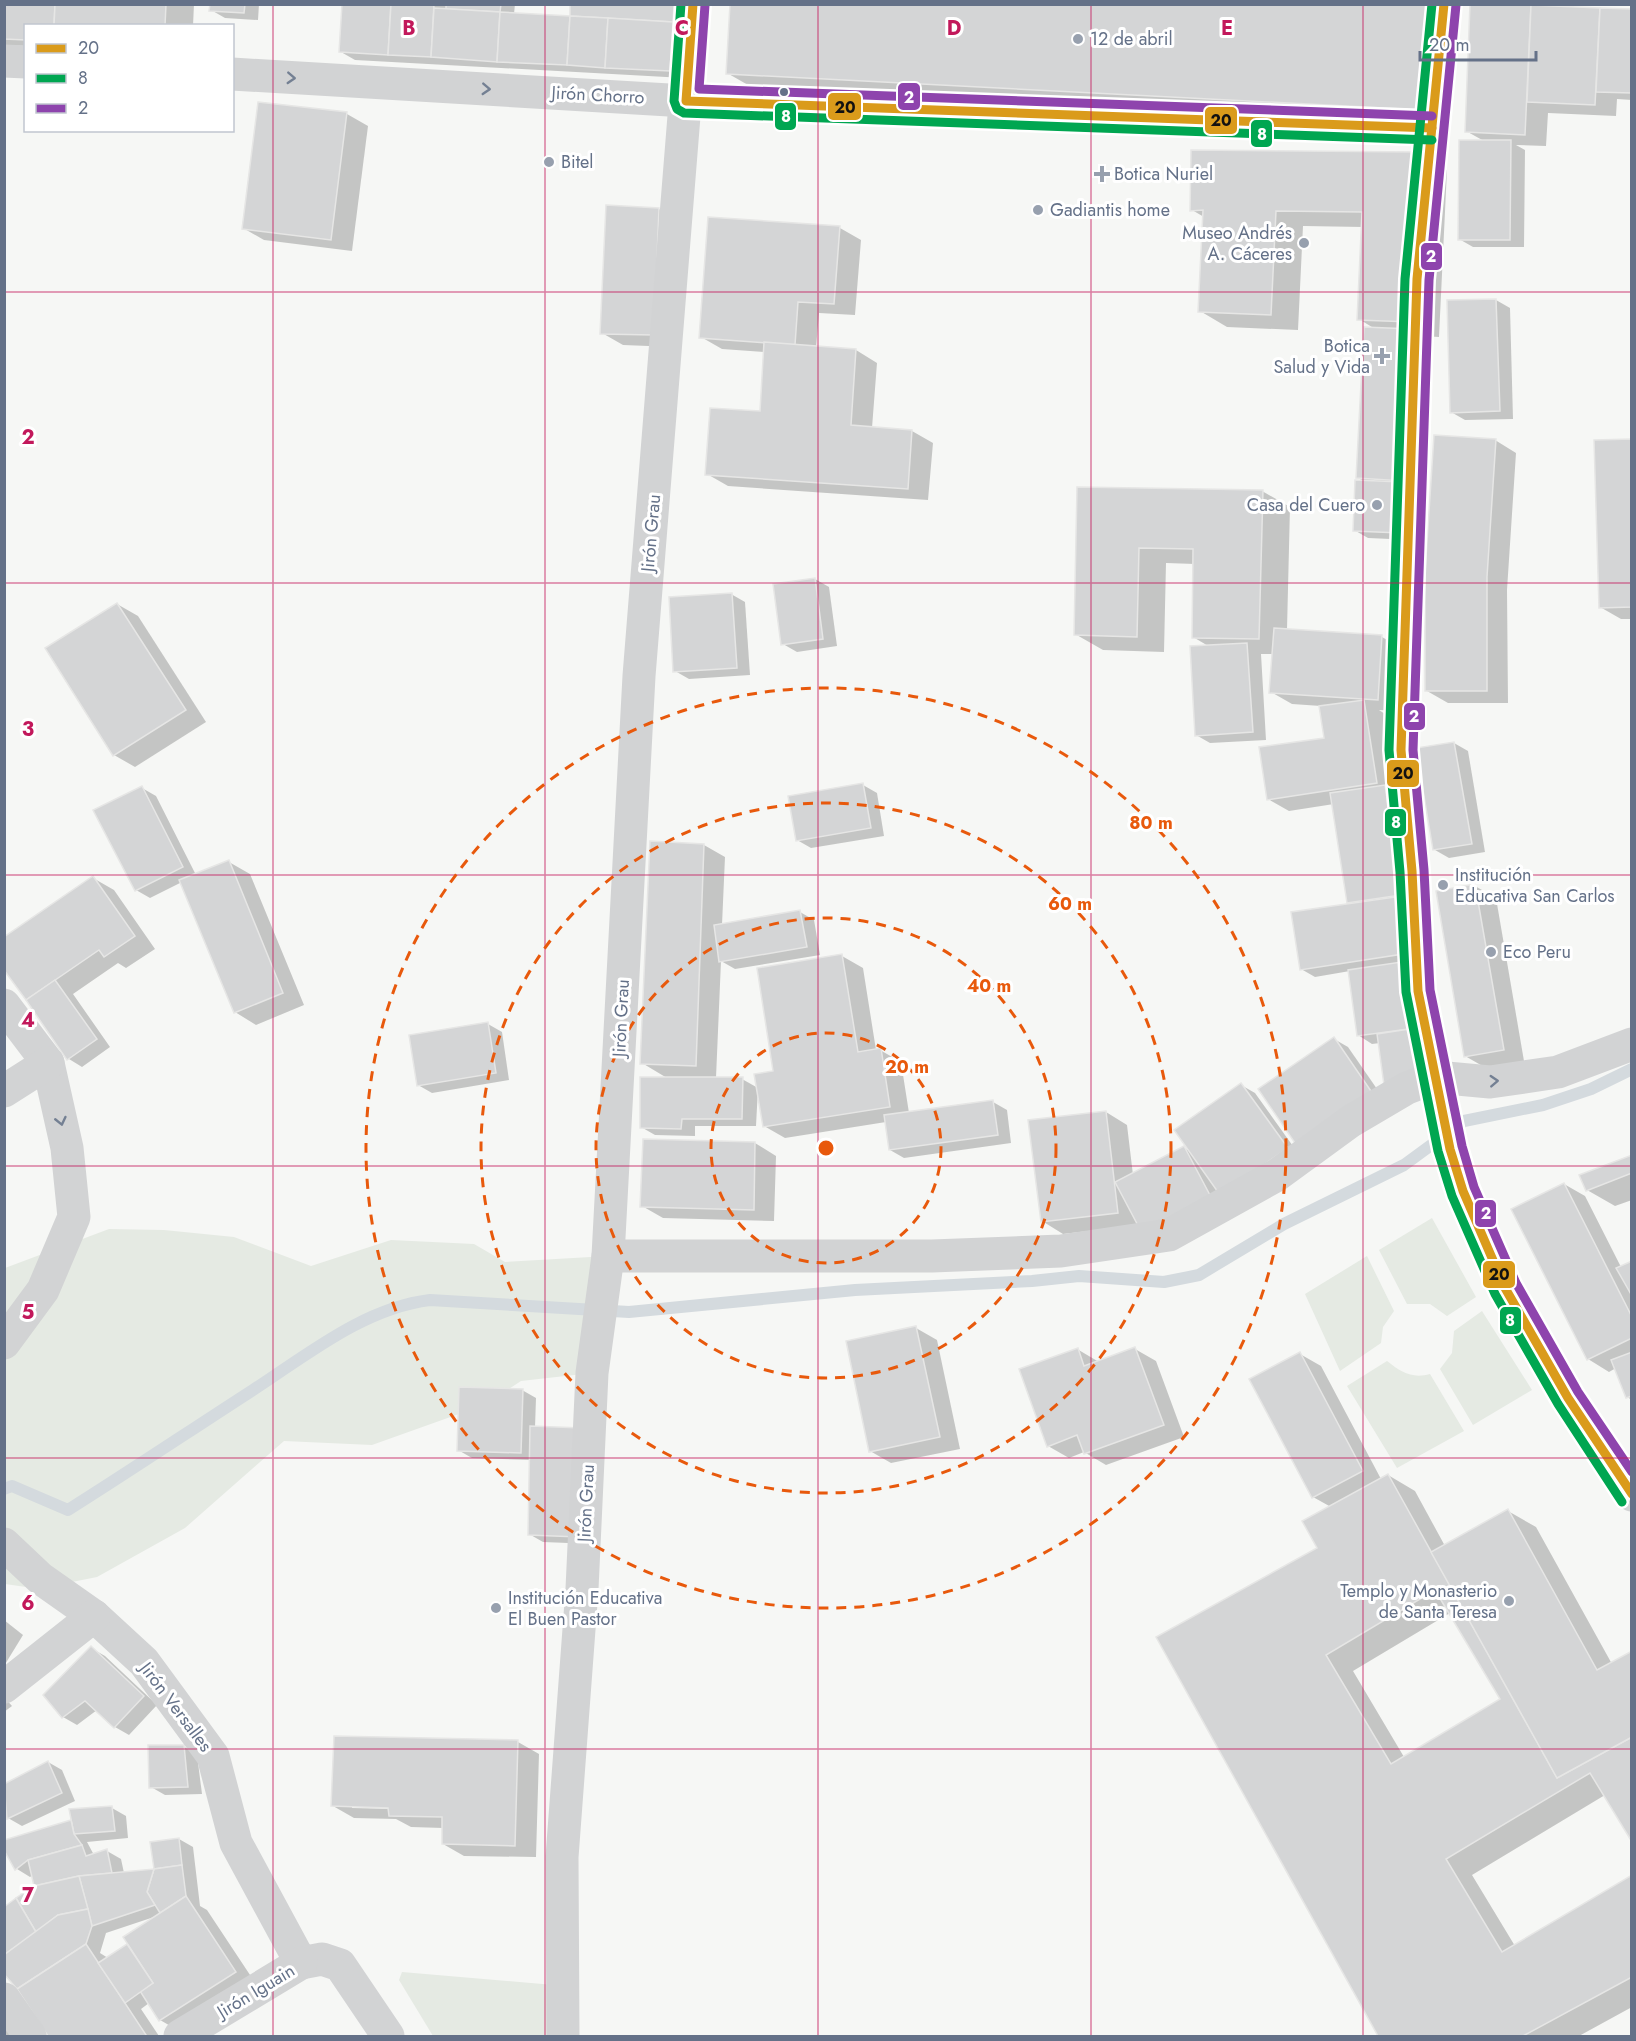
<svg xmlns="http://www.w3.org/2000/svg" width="1636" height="2041" viewBox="0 0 1636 2041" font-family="Jost,sans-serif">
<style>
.green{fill:#e5eae3}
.shadow{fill:#0003;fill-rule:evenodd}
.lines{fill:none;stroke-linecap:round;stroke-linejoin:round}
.stream{stroke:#d4dade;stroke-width:12}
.building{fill:#d4d5d6;stroke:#e6e6e5;stroke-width:1.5;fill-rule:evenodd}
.street{stroke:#d2d3d4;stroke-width:33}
.bus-1-casing{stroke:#fff;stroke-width:14}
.bus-2-casing{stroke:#fff;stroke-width:14}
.bus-3-casing{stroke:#fff;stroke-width:14}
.bus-1{stroke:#da9b1b;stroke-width:9}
.bus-2{stroke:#00a651;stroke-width:9}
.bus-3{stroke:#8e44ad;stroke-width:9}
.oneway{stroke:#748093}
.grid{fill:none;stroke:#c2185b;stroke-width:1.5;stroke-opacity:0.55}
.ring{fill:none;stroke:#e8590c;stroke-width:3;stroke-dasharray:10 8}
.poi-dot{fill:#97a0ae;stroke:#fff;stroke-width:2}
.bus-dot{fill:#647188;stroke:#fff;stroke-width:2}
.labels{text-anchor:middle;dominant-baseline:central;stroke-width:6;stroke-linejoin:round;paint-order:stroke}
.poi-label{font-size:18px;fill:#647188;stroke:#fff;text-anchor:start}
.street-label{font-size:18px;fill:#647188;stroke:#fff}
.grid-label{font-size:20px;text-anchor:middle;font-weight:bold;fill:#c2185b;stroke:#fff;stroke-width:6;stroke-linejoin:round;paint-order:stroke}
.centre{fill:#e8590c;stroke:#fff;stroke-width:3}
.ring-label{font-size:18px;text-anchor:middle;font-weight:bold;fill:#e8590c;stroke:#fff;stroke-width:6;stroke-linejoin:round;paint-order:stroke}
.line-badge{stroke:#fff;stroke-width:2}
.badge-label{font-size:16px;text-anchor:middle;font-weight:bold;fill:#fff}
.pale-badge-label{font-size:16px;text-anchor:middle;font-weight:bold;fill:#111}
</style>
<rect width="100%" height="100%" fill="#f6f7f5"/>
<!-- green -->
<g class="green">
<polygon points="1432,1218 1476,1297 1447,1316 1430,1304 1407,1304 1379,1250"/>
<polygon points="109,1229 164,1230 234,1237 311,1266 391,1240 474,1244 505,1262 608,1256 592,1373 521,1381 484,1405 372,1445 284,1441 185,1528 97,1577 57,1585 26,1587 5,1584 5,1268"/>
<polygon points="1367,1256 1394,1311 1383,1327 1381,1343 1340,1371 1305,1294"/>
<polygon points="1482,1311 1532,1390 1473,1425 1440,1369 1452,1353 1454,1331"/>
<path d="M1387,1361c14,11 25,18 43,13l34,57 -67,37 -50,-82z"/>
<polygon points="402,1972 554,1985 551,2036 433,2036 399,1980"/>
</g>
<!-- shadow -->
<g class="shadow">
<polygon points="4,4 194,4 193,26 26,26 26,46 4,45"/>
<polygon points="211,4 259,4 258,20 225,18 211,10"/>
<polygon points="344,4 515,4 514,14 576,18 572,4 696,4 684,78 355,60 341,52"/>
<polygon points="1458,4 1450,125 755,89 727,73"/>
<polygon points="1472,4 1632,11 1632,100 1617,99 1616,116 1548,113 1546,146 1516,145 1525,150 1524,247 1473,247 1459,239 1484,141 1466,131"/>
<polygon points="347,114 368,126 352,251 264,240 243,228"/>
<polygon points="1419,154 1447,170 1439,337 1422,336 1432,342 1425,492 1413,540 1368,538 1354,530 1365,482 1358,478 1375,329 1359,319 1363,227 1303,226 1298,330 1227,327 1200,311 1204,217 1192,210"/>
<polygon points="659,209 680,221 674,347 623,345 602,333"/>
<polygon points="840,228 861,240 855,315 819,313 816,348 856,350 877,363 872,428 912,431 933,443 928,500 728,486 707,474 761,413 765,352 722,349 701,337"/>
<polygon points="1496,300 1510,308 1513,419 1465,420 1451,412"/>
<polygon points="1495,440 1516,453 1507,590 1508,703 1448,703 1427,691"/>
<polygon points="1632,440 1632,619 1621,619 1600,607"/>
<polygon points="1078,488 1262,491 1290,507 1287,630 1382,637 1403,649 1399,711 1379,710 1385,714 1436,1087 1380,1043 1372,1044 1358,1035 1350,971 1315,977 1301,969 1349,905 1334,804 1289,811 1268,799 1326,739 1321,706 1292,704 1271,692 1274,654 1261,654 1266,740 1210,743 1196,735 1210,647 1193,637 1195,564 1166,563 1164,652 1103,650 1075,634"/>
<polygon points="815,579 829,587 837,646 797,652 783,644"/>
<polygon points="731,594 745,602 750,675 689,679 675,671"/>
<polygon points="117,604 138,616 206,722 135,767 114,755"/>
<polygon points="1454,743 1468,751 1485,852 1449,858 1435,850"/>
<polygon points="863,785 877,793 884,836 811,848 797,840"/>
<polygon points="142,788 156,796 196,875 229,862 250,874 304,1005 256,1025 235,1012 182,882 150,898 136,890"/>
<polygon points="651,843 704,845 725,857 722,925 800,912 814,920 820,955 735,969 721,961 716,1078 742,1079 758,1088 775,1072 842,956 863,968 876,1050 880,1050 901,1062 909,1113 993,1102 1007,1110 1011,1143 904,1158 890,1150 886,1122 785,1138 764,1126 758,1088 756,1126 695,1126 695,1136 655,1135 641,1127 667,1078 642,1063"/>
<polygon points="93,878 114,890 155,949 126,968 118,963 73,994 110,1047 82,1067 69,1059 4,967"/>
<polygon points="1475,886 1496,898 1524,1061 1486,1068 1465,1056"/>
<polygon points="488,1024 502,1032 509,1080 432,1093 418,1085"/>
<polygon points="1334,1039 1348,1047 1386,1102 1260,1090"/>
<polygon points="1241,1085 1255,1093 1300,1156 1139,1225 1063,1234 1042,1221 1106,1112 1127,1125 1133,1175 1184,1148 1191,1152"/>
<polygon points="644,1140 755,1143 776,1156 774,1221 663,1218 642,1206"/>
<polygon points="1632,1156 1632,1200 1615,1206 1587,1190"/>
<polygon points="1564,1184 1585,1196 1621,1267 1632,1263 1632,1400 1627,1397 1616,1368 1609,1372 1588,1359"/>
<polygon points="916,1328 937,1340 960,1449 891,1463 870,1451"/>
<polygon points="1077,1349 1099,1362 1135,1349 1156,1361 1184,1437 1106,1465 1084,1452 1069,1458 1048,1446"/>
<path d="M1300,1354l21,12 60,113 7,-4 27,16 30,55 63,-35 28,16 76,137 -7,131 -133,80 43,71 117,-69v130l-53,29h-199l-222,-398 162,-89 11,-42 -18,-10zM1450,1613l52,86 -98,58 -51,-86z"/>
<polygon points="522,1390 536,1398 535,1428 593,1544 543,1542 529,1534 531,1460 472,1458 458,1450"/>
<polygon points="4,1620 23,1635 4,1666"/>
<polygon points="91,1648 105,1656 157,1705 129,1735 115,1727 97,1710 77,1725 63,1717"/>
<polygon points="4,1697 12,1706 4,1712"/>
<path d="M335,1738l183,4 21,12 -3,103 -72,-1 -21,-12v-16l-32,-1 -15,-8 -42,-1 -21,-12zM352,1805l44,1v3l-44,-1z"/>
<polygon points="183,1746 197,1755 202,1794 165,1795 151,1787"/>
<polygon points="48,1762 62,1770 75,1801 22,1826 8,1818 4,1812 4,1786"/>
<path d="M112,1808l14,8 2,22 -41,4 7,13 13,-4 14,8 3,14 32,-2 23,-32 14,8 7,59 7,4 49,74 -75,48 -21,-12 -11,-17 -8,6 18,27h-110l-31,-48 -14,-79 32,-22 -3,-12 -3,2 -13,-8 -13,-27zM157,1916l-25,32 -5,-3 -19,13 -8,-5 6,-20z"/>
<polygon points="4,2004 25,2036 4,2036"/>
</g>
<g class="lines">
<!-- stream -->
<path class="stream" d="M4,1489l8,-3 56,24c62,-39 123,-80 185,-120 54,-35 111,-82 177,-90l199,12 226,-22 177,-9 47,-5 85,6 35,-7 85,-51 120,-59 60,-44 79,-16 48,-16 41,-20"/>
</g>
<!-- building -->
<g class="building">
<polygon points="4,4 55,4 54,26 26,26 26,40 4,39"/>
<polygon points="55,4 166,4 165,26 54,26"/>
<polygon points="210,4 245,4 244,13 209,11"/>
<polygon points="342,4 391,4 388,55 339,52"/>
<polygon points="391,4 434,4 431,57 388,55"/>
<polygon points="446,4 501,4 500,12 446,9"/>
<polygon points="570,4 674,4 673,22 570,16"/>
<polygon points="730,4 1429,4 1423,110 726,74"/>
<polygon points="1470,4 1531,5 1525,135 1465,132"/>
<polygon points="1531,5 1600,8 1595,105 1527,102"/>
<polygon points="434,8 500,12 497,62 431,57"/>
<polygon points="1600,8 1632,9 1632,93 1596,92"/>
<polygon points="500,12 570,16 567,65 497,62"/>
<polygon points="570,16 608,18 605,68 567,65"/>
<polygon points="608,18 673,22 670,71 605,68"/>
<polygon points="258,102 347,112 331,240 242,229"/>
<polygon points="1459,140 1511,140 1510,240 1458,240"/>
<polygon points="1191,150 1419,152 1412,322 1357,320 1362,212 1276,211 1271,315 1198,312 1203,210 1190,211"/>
<polygon points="606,205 659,208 654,335 600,334"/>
<polygon points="708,217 840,226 834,304 798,302 795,345 699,338"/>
<polygon points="1496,299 1500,411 1450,413 1447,300"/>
<polygon points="1364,327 1411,329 1404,481 1356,478"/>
<polygon points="764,342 856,349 851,425 912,430 908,489 705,475 710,408 760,411"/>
<polygon points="1434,435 1496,439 1487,577 1487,691 1425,691 1425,573"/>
<polygon points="1632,439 1632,607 1599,608 1594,440"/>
<polygon points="1355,480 1402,482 1400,533 1353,531"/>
<polygon points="1077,487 1263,490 1259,639 1192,638 1193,549 1139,548 1137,637 1074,635"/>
<polygon points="815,578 823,639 781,645 773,584"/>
<polygon points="732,593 737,668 673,672 669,597"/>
<polygon points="117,603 186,710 113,756 45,648"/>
<polygon points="1274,628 1382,635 1378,700 1269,693"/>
<polygon points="1247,643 1253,732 1195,736 1190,646"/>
<polygon points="1364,700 1377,783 1267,800 1259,747 1324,738 1319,706"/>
<polygon points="1454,742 1472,844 1433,850 1416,748"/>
<polygon points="863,783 871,828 796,841 788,796"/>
<polygon points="1385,785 1401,895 1347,903 1330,793"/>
<polygon points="142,786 183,867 135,891 93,810"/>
<polygon points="650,841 704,844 696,1066 640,1064"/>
<polygon points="229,860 283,993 234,1013 179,880"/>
<polygon points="93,876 135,936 104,957 99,950 26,1000 4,970 4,937"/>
<polygon points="1475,884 1504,1050 1464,1057 1436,891"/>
<polygon points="1395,897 1403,954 1300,970 1291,912"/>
<polygon points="800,910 807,947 719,962 714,925"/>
<polygon points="842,954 858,1052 881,1048 890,1107 763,1127 754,1074 773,1071 757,968"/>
<polygon points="1408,961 1416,1028 1357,1036 1348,970"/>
<polygon points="55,980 97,1039 67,1060 26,1000"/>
<polygon points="488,1022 496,1073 417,1086 409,1035"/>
<polygon points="1416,1028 1423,1080 1384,1085 1377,1034"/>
<polygon points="1334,1037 1373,1094 1297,1146 1258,1089"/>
<polygon points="640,1077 743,1077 742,1119 682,1119 681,1129 640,1128"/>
<polygon points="1241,1083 1288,1148 1220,1195 1174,1130"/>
<polygon points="993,1100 998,1135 889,1150 884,1115"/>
<polygon points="1106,1111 1118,1213 1041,1222 1028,1120"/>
<polygon points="643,1139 755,1142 754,1210 640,1207"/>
<polygon points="1184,1146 1212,1199 1143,1235 1115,1182"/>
<polygon points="1632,1155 1632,1173 1586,1191 1579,1175"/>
<polygon points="1564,1183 1632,1317 1632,1338 1587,1360 1511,1209"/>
<polygon points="1632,1261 1632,1296 1616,1268"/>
<polygon points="916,1326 940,1437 869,1452 846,1341"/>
<polygon points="1135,1347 1164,1425 1084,1454 1077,1435 1047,1447 1019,1369 1078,1348 1084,1366"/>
<polygon points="1300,1352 1363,1471 1312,1498 1249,1379"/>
<polygon points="1632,1352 1632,1396 1626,1398 1611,1360"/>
<polygon points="459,1387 523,1389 521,1453 457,1451"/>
<polygon points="530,1426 582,1428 579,1537 528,1535"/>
<path d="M1388,1474l169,304 75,-41v105l-42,-69 -144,86 56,93 130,-77v102l-109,59h-145l-222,-399 161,-89 -15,-27zM1435,1590l65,109 -109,65 -65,-109z"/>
<polygon points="1508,1509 1597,1670 1632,1651 1632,1737 1557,1778 1431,1552"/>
<polygon points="91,1646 144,1696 114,1728 85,1701 62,1718 43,1695"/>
<polygon points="334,1736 518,1740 515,1846 442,1844 442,1817 389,1816 388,1808 331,1806"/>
<polygon points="148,1745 184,1745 188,1787 149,1788"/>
<polygon points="48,1761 62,1793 7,1819 4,1784"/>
<polygon points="112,1806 115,1831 74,1834 69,1809"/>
<polygon points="71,1820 74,1834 82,1845 28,1860 15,1870 4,1850 4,1840"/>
<polygon points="179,1838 182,1865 154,1869 150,1842"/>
<polygon points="82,1845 86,1856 107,1849 112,1873 79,1876 34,1886 28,1860"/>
<polygon points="182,1865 186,1896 160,1913 147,1892 154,1869"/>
<polygon points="154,1869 147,1892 155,1905 92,1926 79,1876"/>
<polygon points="79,1876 88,1909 58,1915 36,1932 16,1898 34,1886"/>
<polygon points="186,1896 236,1972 159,2021 140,1991 153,1983 123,1937"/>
<polygon points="16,1898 36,1932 4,1955 4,1907"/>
<polygon points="88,1909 92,1926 86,1944 17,1989 4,1974 4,1955 58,1915"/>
<polygon points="86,1944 146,2035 145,2036 48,2036 17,1989"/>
<polygon points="127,1944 153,1983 125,2003 98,1963"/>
</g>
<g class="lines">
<!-- street -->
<g class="street">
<polyline points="1444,4 1417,279 1401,750 1412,871 1418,991 1450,1149 1463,1191 1505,1288 1568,1398 1632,1495"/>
<polyline points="4,61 26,62"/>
<polyline points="232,74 686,101 1432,128"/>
<polyline points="4,1005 48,1063 67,1148 74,1217 43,1290 4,1343"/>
<polyline points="4,1091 48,1063"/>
<polyline points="608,1256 932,1256 1061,1251 1169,1235 1277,1175 1351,1121 1407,1088 1436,1077 1490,1082 1558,1072 1632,1044"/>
<polyline points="4,1544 40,1578 94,1616 144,1662 213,1756 236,1843 301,1963 322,1959 340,1965 388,2036"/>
<polyline points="4,1687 94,1616"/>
<polyline points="4,1999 30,2036"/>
<polyline points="180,2036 301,1963"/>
<polyline points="563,2036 562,1857 582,1589 592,1373 608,1256 639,676 693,4"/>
</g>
<!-- bus-1 casing -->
<g class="bus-1-casing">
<g id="bus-1">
<polyline points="693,4 686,101 1432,128"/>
<polyline points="1444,4 1417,279 1401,750 1412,871 1418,991 1450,1149 1463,1191 1505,1288 1568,1398 1632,1494"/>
</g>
</g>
<!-- bus-2 casing -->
<g class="bus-2-casing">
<g id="bus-2">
<polyline points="681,4 674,101 677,109 684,113 1432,140"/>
<polyline points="1432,4 1405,279 1389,750 1400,872 1406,992 1438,1151 1452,1196 1495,1294 1558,1404 1622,1502"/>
</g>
</g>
<!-- bus-3 casing -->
<g class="bus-3-casing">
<g id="bus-3">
<polyline points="705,5 699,89 1432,116"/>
<polyline points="1456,5 1429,280 1413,750 1424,870 1430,990 1462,1146 1474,1187 1516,1283 1578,1392 1632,1472"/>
</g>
</g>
<!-- bus-1 -->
<use href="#bus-1" class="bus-1"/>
<!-- bus-2 -->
<use href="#bus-2" class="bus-2"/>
<!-- bus-3 -->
<use href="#bus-3" class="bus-3"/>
</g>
<!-- one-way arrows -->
<defs><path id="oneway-chevron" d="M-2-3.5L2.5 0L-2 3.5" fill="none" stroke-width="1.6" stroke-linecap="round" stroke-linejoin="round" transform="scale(1.5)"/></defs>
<g class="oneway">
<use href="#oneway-chevron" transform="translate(291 78) rotate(3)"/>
<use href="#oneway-chevron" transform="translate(486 89) rotate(3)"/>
<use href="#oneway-chevron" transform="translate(1494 1081) rotate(-3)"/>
<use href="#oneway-chevron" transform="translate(61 1121) rotate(77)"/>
</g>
<!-- grid -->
<path class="grid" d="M273,4v2032M545,4v2032M818,4v2032M1091,4v2032M1363,4v2032M4,292h1628M4,583h1628M4,875h1628M4,1166h1628M4,1458h1628M4,1749h1628"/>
<!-- distance rings -->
<g class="ring">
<circle cx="826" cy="1148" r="115"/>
<circle cx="826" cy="1148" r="230"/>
<circle cx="826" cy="1148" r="345"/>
<circle cx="826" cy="1148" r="460"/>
</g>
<!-- markers -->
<g class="poi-dot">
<circle cx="1078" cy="39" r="6"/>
<circle cx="549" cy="162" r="6"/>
<path d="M1099 165h6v6h6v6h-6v6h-6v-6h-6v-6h6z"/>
<circle cx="1038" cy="210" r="6"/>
<circle cx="1304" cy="243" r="6"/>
<path d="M1379 347h6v6h6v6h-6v6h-6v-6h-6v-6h6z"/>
<circle cx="1377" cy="505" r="6"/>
<circle cx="1443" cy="885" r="6"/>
<circle cx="1491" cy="952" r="6"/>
<circle cx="1509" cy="1601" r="6"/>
<circle cx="496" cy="1608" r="6"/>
</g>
<circle class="bus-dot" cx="784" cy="92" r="5"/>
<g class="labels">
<!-- poi labels -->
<g class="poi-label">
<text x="1090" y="39">12 de abril</text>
<text x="561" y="162">Bitel</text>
<text x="1114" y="174">Botica Nuriel</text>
<text x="1050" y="210">Gadiantis home</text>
<text x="1292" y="233" text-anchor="end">Museo Andrés<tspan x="1292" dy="21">A. Cáceres</tspan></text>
<text x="1370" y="346" text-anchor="end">Botica<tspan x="1370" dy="21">Salud y Vida</tspan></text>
<text x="1365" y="505" text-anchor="end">Casa del Cuero</text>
<text x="1455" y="875">Institución<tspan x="1455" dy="21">Educativa San Carlos</tspan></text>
<text x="1503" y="952">Eco Peru</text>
<text x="1497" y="1591" text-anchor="end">Templo y Monasterio<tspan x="1497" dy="21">de Santa Teresa</tspan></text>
<text x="508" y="1598">Institución Educativa<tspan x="508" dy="21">El Buen Pastor</tspan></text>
</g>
<!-- street labels -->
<g class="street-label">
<text transform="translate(598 95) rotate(3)">Jirón Chorro</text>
<text transform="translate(651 533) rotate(-85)">Jirón Grau</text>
<text transform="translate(621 1018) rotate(-87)">Jirón Grau</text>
<text transform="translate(586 1503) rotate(-87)">Jirón Grau</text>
<text transform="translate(176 1707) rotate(53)">Jirón Versalles</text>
<text transform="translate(256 1991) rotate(-31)">Jirón Iguain</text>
</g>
</g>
<g class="grid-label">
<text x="409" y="35">B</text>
<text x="682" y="35">C</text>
<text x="954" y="35">D</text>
<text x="1227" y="35">E</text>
<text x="28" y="444">2</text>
<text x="28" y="736">3</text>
<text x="28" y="1027">4</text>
<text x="28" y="1319">5</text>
<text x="28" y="1610">6</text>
<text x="28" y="1902">7</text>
</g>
<circle cx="826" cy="1148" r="9" class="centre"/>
<g class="ring-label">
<text x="1151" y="829">80 m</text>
<text x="1070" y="910">60 m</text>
<text x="989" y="992">40 m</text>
<text x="907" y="1073">20 m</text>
</g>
<g class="line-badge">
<rect x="897" y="82" width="24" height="29" rx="6" fill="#8e44ad"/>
<rect x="827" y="92" width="35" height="29" rx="6" fill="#da9b1b"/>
<rect x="774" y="102" width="23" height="29" rx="6" fill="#00a651"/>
<rect x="1204" y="106" width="34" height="29" rx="6" fill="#da9b1b"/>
<rect x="1250" y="119" width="23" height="29" rx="6" fill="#00a651"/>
<rect x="1420" y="242" width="23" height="29" rx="6" fill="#8e44ad"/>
<rect x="1403" y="702" width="23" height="29" rx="6" fill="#8e44ad"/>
<rect x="1386" y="759" width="34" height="29" rx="6" fill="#da9b1b"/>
<rect x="1384" y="808" width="23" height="29" rx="6" fill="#00a651"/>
<rect x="1474" y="1199" width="23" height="29" rx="6" fill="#8e44ad"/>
<rect x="1482" y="1260" width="34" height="29" rx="6" fill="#da9b1b"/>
<rect x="1499" y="1306" width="23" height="29" rx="6" fill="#00a651"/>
</g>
<g class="badge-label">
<text x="909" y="103">2</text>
<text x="786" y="122">8</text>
<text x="1262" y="140">8</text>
<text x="1431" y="262">2</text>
<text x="1414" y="722">2</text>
<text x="1396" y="828">8</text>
<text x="1486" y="1219">2</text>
<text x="1510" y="1326">8</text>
</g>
<g class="pale-badge-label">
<text x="845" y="113">20</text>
<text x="1221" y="126">20</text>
<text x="1403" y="779">20</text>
<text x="1499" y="1280">20</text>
</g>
<!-- border -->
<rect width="1636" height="2041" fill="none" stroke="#647188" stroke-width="12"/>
<!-- legend -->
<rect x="24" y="24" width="210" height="108" fill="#ffffff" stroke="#c1c6cf" stroke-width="1.5"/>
<rect x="36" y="44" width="30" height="9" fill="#da9b1b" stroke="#c1c6cf" stroke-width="1.5"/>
<text x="78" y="54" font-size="18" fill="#647188">20</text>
<rect x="36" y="74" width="30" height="9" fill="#00a651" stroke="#c1c6cf" stroke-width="1.5"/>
<text x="78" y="84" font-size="18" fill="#647188">8</text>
<rect x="36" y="104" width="30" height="9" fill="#8e44ad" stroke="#c1c6cf" stroke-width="1.5"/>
<text x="78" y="114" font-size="18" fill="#647188">2</text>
<!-- scale -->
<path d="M1420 51v9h116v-9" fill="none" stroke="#647188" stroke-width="3"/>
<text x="1429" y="51" font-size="18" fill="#647188" stroke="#ffffff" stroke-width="4.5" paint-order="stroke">20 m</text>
</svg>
